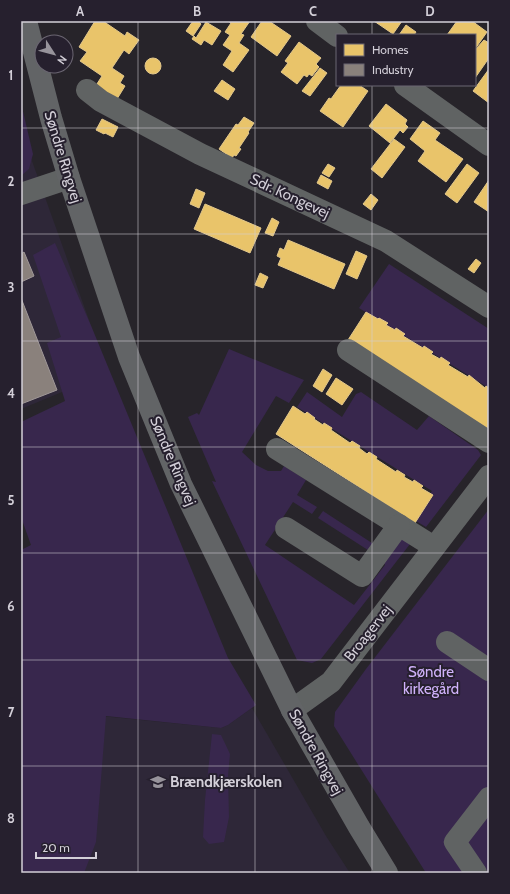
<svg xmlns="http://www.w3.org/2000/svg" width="510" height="894" viewBox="0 0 510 894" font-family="Cabin,sans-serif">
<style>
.built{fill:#2e2738}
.green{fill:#38274d}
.homes{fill:#e9c46a;stroke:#e2c78b}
.industry{fill:#8a817c;stroke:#a09898}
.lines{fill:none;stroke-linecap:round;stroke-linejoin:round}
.minor{stroke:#606363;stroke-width:22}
.major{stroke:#626466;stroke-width:22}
.grid{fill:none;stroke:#d3cfd8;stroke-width:1;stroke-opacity:0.55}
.labels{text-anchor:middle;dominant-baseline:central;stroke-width:4;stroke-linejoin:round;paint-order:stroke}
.street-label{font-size:15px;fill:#d3cfd8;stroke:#26202e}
.park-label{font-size:15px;fill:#d0b2fb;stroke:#26202e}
.poi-label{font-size:15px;font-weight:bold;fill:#d3cfd8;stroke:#26202e;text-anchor:start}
.neatline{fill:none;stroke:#d3cfd8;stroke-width:1.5}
.grid-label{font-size:13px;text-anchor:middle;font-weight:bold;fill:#d3cfd8}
</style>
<rect width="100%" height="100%" fill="#27242a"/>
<!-- built -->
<g class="built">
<polygon points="21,123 27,147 108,373 21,409"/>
<polygon points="21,708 221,728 228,725 252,708 326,836 350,873 21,873"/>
</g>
<!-- green -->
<g class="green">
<polygon points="21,103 33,154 29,169 21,176"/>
<polygon points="55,243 92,328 228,658 256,705 228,725 221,728 106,716 96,842 84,873 21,873 21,550 31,545 21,517 21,422 65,401 47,343 61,337 33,255"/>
<polygon points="389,264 489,329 489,388 359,308"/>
<polygon points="229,349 304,380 289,403 276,396 242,452 256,465 268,471 281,471 284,466 306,480 297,495 317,507 312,514 293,502 265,545 354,605 385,565 383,561 400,537 410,544 321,659 312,663 297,660 212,481 216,482 188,417 197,413 199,415"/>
<polygon points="307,392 342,417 356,394 361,392 417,430 429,416 478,450 481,455 426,527 416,521 433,496 430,494 432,491 297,407"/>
<polygon points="489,509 489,873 426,873 334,726 335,712 366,669"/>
<polygon points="323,511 375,545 371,552 318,518"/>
<polygon points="212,734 221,735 230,754 228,776 229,817 224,842 209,844 203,837 205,800"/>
</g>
<!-- homes -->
<g class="homes">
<polygon points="95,21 103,21 125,36 127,32 139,40 129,54 124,50 112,68 124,76 120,83 125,86 117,99 95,87 102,76 80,61 87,52 79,47"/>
<polygon points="193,21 198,21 201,24 193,36 186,31"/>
<polygon points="228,21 250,21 241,34 244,35 239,43 249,50 233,72 223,65 232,51 223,45 230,35 225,32 231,23"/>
<polygon points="262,21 269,21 291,36 277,56 251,37"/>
<polygon points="374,21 402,21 393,34"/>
<polygon points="457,21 472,21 487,32 475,49 475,35 447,35"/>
<polygon points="206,22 221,31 212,45 204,40 201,45 192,39 194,36 196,38"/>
<polygon points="406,25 416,32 414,35 399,35"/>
<polygon points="484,40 489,43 489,58 475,78 475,50"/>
<polygon points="299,42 321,58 316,64 319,67 312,76 309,74 307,77 304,75 297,84 281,72 288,63 285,61"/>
<circle cx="153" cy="66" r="8"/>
<polygon points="320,68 327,73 310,96 302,91"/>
<polygon points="489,69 489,103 473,91"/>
<polygon points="222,80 235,89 228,100 214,91"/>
<polygon points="341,85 359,85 368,91 343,127 320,111 329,98 331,99"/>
<polygon points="386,104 407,120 405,124 408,127 403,133 400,130 390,143 369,126"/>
<polygon points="244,117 254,123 248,132 249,133 239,148 241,149 236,156 234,155 232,158 219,149 236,124 238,125"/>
<polygon points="102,119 118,127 113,137 105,133 104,134 96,130"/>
<polygon points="423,121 440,133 435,140 463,159 446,182 418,161 425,151 410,139"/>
<polygon points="394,139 405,147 382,178 371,169"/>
<polygon points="328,164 335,168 329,177 322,173"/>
<polygon points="467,164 479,173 457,203 445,194"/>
<polygon points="321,175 332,181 328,189 317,183"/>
<polygon points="489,180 489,212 474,202"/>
<polygon points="196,189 205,193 199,208 190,204"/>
<polygon points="371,194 378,200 371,210 363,204"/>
<polygon points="205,204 261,228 250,253 194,229"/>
<polygon points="272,218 279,222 273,236 265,233"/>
<polygon points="288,240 345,264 334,289 278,265 281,258 277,256 280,248 284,250"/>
<polygon points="356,251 367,256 357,279 346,274"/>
<polygon points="476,259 481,263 474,273 468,269"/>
<polygon points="260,273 268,277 263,288 255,285"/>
<polygon points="366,312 378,319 379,318 388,323 386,325 395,330 396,328 405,334 403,336 423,348 424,346 433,352 431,354 440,359 441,357 450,363 448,365 468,377 469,375 485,388 486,386 489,388 489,427 488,429 348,340"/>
<polygon points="323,369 332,375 322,392 313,386"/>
<polygon points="336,378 353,389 342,405 326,394"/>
<polygon points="293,406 305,414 307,412 315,418 314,419 323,425 324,423 332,428 331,430 350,443 352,441 360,446 359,448 367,454 369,452 377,457 376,459 396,472 397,470 405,475 404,477 413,482 414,480 423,486 421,488 433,495 415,523 276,434"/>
</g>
<!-- industry -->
<g class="industry">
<polygon points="24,252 34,276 21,282 21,254"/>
<polygon points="21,298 57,390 21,404"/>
</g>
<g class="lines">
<!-- minor -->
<g class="minor">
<polyline points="317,21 337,36"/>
<polyline points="405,85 489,145"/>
<polyline points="87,90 101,101 200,154 386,241 489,307"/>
<polyline points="21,194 69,178"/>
<polyline points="348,350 489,442"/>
<polyline points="277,449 434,547"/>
<polyline points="286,528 362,576 399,525"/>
<polyline points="447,642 489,670"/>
<polyline points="292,710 331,682 489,476"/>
<polyline points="476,873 455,842 489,798"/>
</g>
<!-- major -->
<polyline class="major" points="26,21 51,118 69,178 129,357 181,484 292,710 359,827 387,873"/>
</g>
<!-- grid -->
<path class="grid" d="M138,21v852M255,21v852M372,21v14M372,85v788M21,128h468M21,234h468M21,341h468M21,447h468M21,553h468M21,660h468M21,766h468"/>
<!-- icons -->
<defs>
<g id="school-bare" transform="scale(1.2)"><path d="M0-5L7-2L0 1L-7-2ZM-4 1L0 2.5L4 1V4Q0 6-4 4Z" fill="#97939b" stroke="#26202e" stroke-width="2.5" paint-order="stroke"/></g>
</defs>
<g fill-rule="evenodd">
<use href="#school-bare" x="158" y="782"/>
</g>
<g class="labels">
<!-- street labels -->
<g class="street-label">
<text transform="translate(63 157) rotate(73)">Søndre Ringvej</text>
<text transform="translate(290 196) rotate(25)">Sdr. Kongevej</text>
<text transform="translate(173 461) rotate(67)">Søndre Ringvej</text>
<text transform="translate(368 633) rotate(-52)">Broagervej</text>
<text transform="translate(316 752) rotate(61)">Søndre Ringvej</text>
</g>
<!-- park labels -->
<g class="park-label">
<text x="431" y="672">Søndre<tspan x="431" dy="17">kirkegård</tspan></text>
</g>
<!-- poi labels -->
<g class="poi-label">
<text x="170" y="782">Brændkjærskolen</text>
</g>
</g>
<!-- border -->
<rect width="510" height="894" fill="none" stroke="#26202e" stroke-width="44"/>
<!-- legend -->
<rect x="336" y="34" width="140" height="52" fill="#26202e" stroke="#6b6672"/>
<rect x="344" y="44" width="20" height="12" fill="#e9c46a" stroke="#6b6672"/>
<text x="372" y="54" font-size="12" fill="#d3cfd8">Homes</text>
<rect x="344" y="64" width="20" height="12" fill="#8a817c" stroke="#6b6672"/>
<text x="372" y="74" font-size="12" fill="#d3cfd8">Industry</text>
<!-- north arrow -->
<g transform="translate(54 54) rotate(126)"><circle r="19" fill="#26202e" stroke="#6b6672"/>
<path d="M0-3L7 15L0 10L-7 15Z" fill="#97939b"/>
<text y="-6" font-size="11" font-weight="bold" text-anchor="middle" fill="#d3cfd8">N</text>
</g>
<!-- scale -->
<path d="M36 852v6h60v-6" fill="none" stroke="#d3cfd8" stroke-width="2"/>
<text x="42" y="852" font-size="12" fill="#d3cfd8" stroke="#26202e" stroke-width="3" paint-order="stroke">20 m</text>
<rect x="22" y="22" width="466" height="850" class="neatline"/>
<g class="grid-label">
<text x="80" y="16">A</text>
<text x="197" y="16">B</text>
<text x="313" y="16">C</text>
<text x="430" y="16">D</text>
<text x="11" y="80">1</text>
<text x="11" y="186">2</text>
<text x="11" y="292">3</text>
<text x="11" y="398">4</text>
<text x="11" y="505">5</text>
<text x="11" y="611">6</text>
<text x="11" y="717">7</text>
<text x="11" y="823">8</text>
</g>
</svg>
